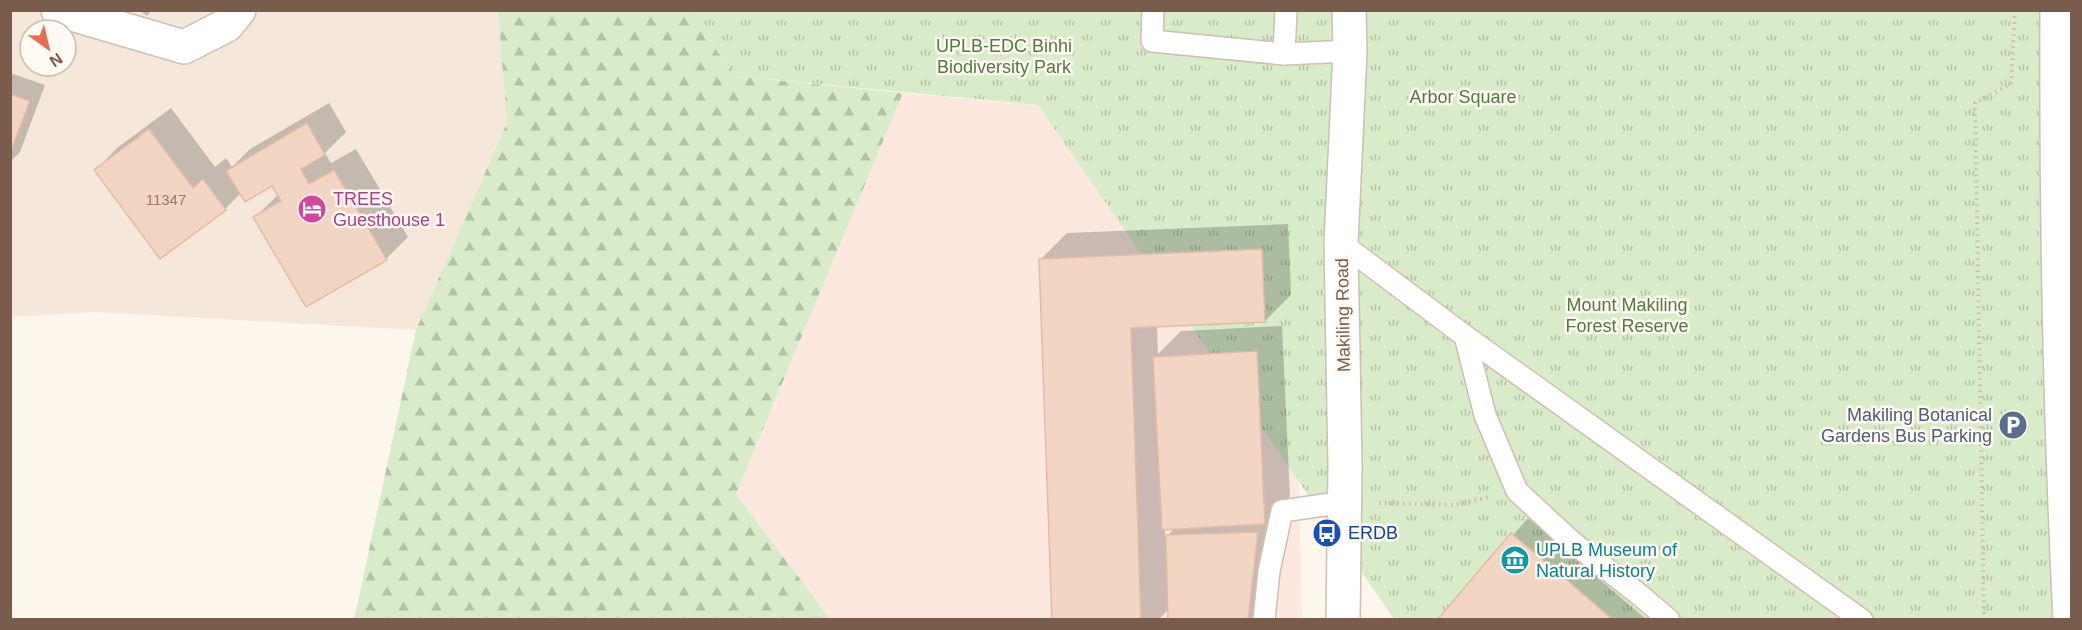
<svg xmlns="http://www.w3.org/2000/svg" width="2082" height="630" viewBox="0 0 2082 630" font-family="Helvetica,sans-serif">
<style>
.residential{fill:#f5e8da;fill-rule:evenodd}
.commercial{fill:#fde8e0}
.forest{fill:url(#forest-firs)}
.park{fill:url(#park-tufts)}
.shadow{fill:#0003;fill-rule:evenodd}
.building{fill:#f3d5c3;stroke:#e6bba3;stroke-width:1.5}
.lines{fill:none;stroke-linecap:round;stroke-linejoin:round}
.lane-casing{stroke:#d1beb0;stroke-width:24}
.street-casing{stroke:#d1beb0;stroke-width:36}
.path{stroke:#d9b8a5;stroke-width:4;stroke-dasharray:1.5 4.5;stroke-linecap:butt}
.lane{stroke:#fff;stroke-width:21}
.street{stroke:#fff;stroke-width:33}
.labels{text-anchor:middle;dominant-baseline:central;stroke-width:5;stroke-linejoin:round;paint-order:stroke}
.number-label{font-size:15px;fill:#987a6a}
.park-label{font-size:18px;fill:#537a41;stroke:#fffaf3}
.hotel-label{font-size:18px;fill:#b23c85;stroke:#fffaf3;text-anchor:start}
.street-label{font-size:18px;fill:#7a5c4d;stroke:#fffaf3}
.service-label{font-size:18px;fill:#4e5e75;stroke:#fffaf3;text-anchor:end}
.transit-label{font-size:18px;fill:#164399;stroke:#fffaf3;text-anchor:start}
.culture-label{font-size:18px;fill:#0d838f;stroke:#fffaf3;text-anchor:start}
</style>
<defs>
<pattern id="forest-firs" width="22" height="20" patternUnits="userSpaceOnUse" patternTransform="scale(1.5)"><rect width="22" height="20" fill="#d8ecc9"/><path d="M5 1l3.5 6h-7zM16 11l3.5 6h-7z" fill="#b4c2a5"/></pattern>
<pattern id="park-tufts" width="24" height="20" patternUnits="userSpaceOnUse" patternTransform="scale(1.5)"><rect width="24" height="20" fill="#d8ecc9"/><path d="M3 7l-1-3M5 7V3M7 7l1-3M15 17l-1-3M17 17v-4M19 17l1-3" fill="none" stroke="#b4c2a5"/></pattern>
</defs>
<rect width="100%" height="100%" fill="#fdf6ec"/>
<!-- residential -->
<path class="residential" d="M11,11h487l9,112 -91,207 -321,-18 -84,5zM30,30h36v36h-36z"/>
<!-- commercial -->
<polygon class="commercial" points="903,93 1291,129 1302,619 830,619 736,494"/>
<!-- forest -->
<polygon class="forest" points="498,11 687,11 736,76 903,93 736,494 830,619 354,620 416,330 507,123"/>
<!-- park -->
<polygon class="park" points="687,11 2071,11 2071,619 1394,619 1038,105 736,76"/>
<!-- shadow -->
<g class="shadow">
<polygon points="139,10 152,10 147,16"/>
<polygon points="10,73 45,85 20,152 10,162"/>
<polygon points="329,103 346,132 325,153 331,163 356,149 408,237 386,259 255,217 279,194 273,183 241,193 225,209 96,170 117,148 171,108 215,167 226,158 232,167 250,149"/>
<path d="M1288,224l3,71 -26,26 -108,5 1,28 23,-23 101,-5 8,170 -5,6h3l-12,110 -8,8h-98l-1,-11 -11,11h-104l-13,-361 26,-26zM1165,528h10l-10,10z"/>
<polygon points="1528,518 1647,620 1439,620"/>
</g>
<!-- building -->
<g class="building">
<polygon points="10,94 30,101 10,153"/>
<polygon points="307,123 325,155 301,169 309,184 334,170 387,260 306,307 253,217 281,201 272,186 245,202 226,171"/>
<polygon points="149,129 193,188 203,179 226,210 160,259 94,170"/>
<polygon points="1262,249 1265,322 1131,328 1141,620 1052,620 1039,259"/>
<polygon points="1257,351 1265,524 1162,530 1153,357"/>
<polygon points="1258,532 1248,620 1168,620 1166,535"/>
<polygon points="1511,533 1575,587 1613,620 1437,620"/>
</g>
<g class="lines">
<!-- lane casing -->
<g class="lane-casing">
<g id="lane">
<polyline points="1153,10 1152,41 1284,54 1350,51"/>
<polyline points="1284,54 1286,10"/>
<polyline points="1341,243 1465,336 1862,620"/>
<polyline points="1465,336 1485,415 1517,491 1571,541 1641,596 1669,620"/>
<polyline points="1264,620 1269,571 1282,511 1345,502"/>
</g>
</g>
<!-- street casing -->
<g class="street-casing">
<g id="street">
<polyline points="58,10 184,47 227,25 239,10"/>
<path d="M2057,10c-1,204 3,407 13,610"/>
<polyline points="1343,620 1345,467 1341,243 1350,51 1349,10"/>
</g>
</g>
<!-- path -->
<g class="path">
<polyline points="1379,503 1453,505 1490,497"/>
<polyline points="1984,620 1975,103 2011,84 2015,10"/>
</g>
<!-- lane -->
<use href="#lane" class="lane"/>
<!-- street -->
<use href="#street" class="street"/>
</g>
<!-- icons -->
<defs>
<g id="hotel-disc" transform="scale(1.5)"><circle r="9.5" fill="#d1479c" stroke="#fffaf3"/><path d="M-6-4.5h1.5V1H6V5H4.5V3h-9V5H-6ZM-4 0a1.8 1.8 0 1 1 3.6 0ZM.5 0V-2.5h3Q6-2.5 6 0Z" fill="#fff"/></g>
<g id="parking-disc" transform="scale(1.5)"><circle r="9.5" fill="#5c6f8a" stroke="#fffaf3"/><path d="M-3.5-5.5H1a3.5 3.5 0 0 1 0 7H-1V5.5H-3.5ZM-1-3.4V-.6H.8a1.4 1.4 0 0 0 0-2.8Z" fill="#fff"/></g>
<g id="bus-disc" transform="scale(1.5)"><circle r="9.5" fill="#1a4fb4" stroke="#fffaf3"/><path d="M-5-6H5V4H4V6H2V4H-2V6H-4V4H-5ZM-3.5-4V0h7V-4ZM-3.5 1.2v1.5H-2V1.2ZM2 1.2v1.5H3.5V1.2Z" fill="#fff"/></g>
<g id="museum-disc" transform="scale(1.5)"><circle r="9.5" fill="#0f9aa8" stroke="#fffaf3"/><path d="M0-6L6-3V-2H-6V-3ZM-5-1h2V3h-2ZM-1-1h2V3h-2ZM3-1h2V3H3ZM-6 4H6V6H-6Z" fill="#fff"/></g>
</defs>
<g fill-rule="evenodd">
<use href="#hotel-disc" x="312" y="209"/>
<use href="#parking-disc" x="2013" y="425"/>
<use href="#bus-disc" x="1327" y="533"/>
<use href="#museum-disc" x="1515" y="560"/>
</g>
<g class="labels">
<!-- number labels -->
<g class="number-label">
<text x="166" y="199">11347</text>
</g>
<!-- park labels -->
<g class="park-label">
<text x="1004" y="46">UPLB-EDC Binhi<tspan x="1004" dy="21">Biodiversity Park</tspan></text>
<text x="1463" y="97">Arbor Square</text>
<text x="1627" y="305">Mount Makiling<tspan x="1627" dy="21">Forest Reserve</tspan></text>
</g>
<!-- hotel labels -->
<g class="hotel-label">
<text x="333" y="199">TREES<tspan x="333" dy="21">Guesthouse 1</tspan></text>
</g>
<!-- street labels -->
<g class="street-label">
<text transform="translate(1343 315) rotate(-91)">Makiling Road</text>
</g>
<!-- service labels -->
<g class="service-label">
<text x="1992" y="415">Makiling Botanical<tspan x="1992" dy="21">Gardens Bus Parking</tspan></text>
</g>
<!-- transit labels -->
<g class="transit-label">
<text x="1348" y="533">ERDB</text>
</g>
<!-- culture labels -->
<g class="culture-label">
<text x="1536" y="550">UPLB Museum of<tspan x="1536" dy="21">Natural History</tspan></text>
</g>
</g>
<!-- border -->
<rect width="2082" height="630" fill="none" stroke="#7a5c4d" stroke-width="24"/>
<!-- north arrow -->
<g transform="translate(48 48) rotate(146)"><circle r="28" fill="#fffaf3" stroke="#cabbb1" stroke-width="1.5"/>
<path d="M0-4.5L10 22L0 15L-10 22Z" fill="#e76f51"/>
<text y="-9" font-size="16" font-weight="bold" text-anchor="middle" fill="#7a5c4d">N</text>
</g>
</svg>
